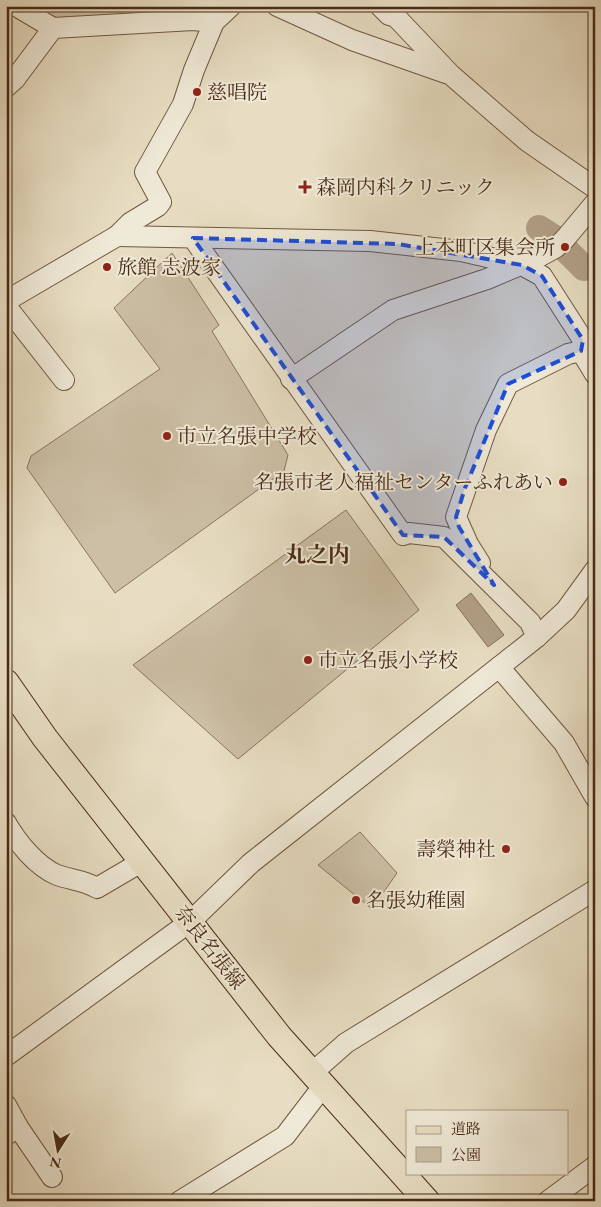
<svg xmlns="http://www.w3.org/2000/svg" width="601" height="1207" viewBox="0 0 601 1207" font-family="'EB Garamond','Noto Serif JP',serif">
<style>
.green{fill:#ccbfa5;stroke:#8a745d}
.water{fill:#b1a087;stroke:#877159}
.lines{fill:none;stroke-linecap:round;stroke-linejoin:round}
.river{stroke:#b1a087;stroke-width:26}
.minor-casing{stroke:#705740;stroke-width:22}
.major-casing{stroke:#492a15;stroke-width:27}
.minor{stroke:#efe9d7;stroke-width:20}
.major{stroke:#e7ddc2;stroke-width:25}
.marked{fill:#1d4ed8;fill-opacity:0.2;stroke:#1d4ed8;stroke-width:4;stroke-dasharray:10 6;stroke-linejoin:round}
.poi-dot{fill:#8f2418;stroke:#efe9d7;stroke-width:2}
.labels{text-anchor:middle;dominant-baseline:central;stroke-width:4;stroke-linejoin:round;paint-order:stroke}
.poi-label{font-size:20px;fill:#492a15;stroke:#efe9d7;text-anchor:start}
.street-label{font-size:20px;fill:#492a15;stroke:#efe9d7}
.quarter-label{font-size:22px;font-weight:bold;fill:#492a15;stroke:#efe9d7}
</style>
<rect width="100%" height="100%" fill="#e7ddc2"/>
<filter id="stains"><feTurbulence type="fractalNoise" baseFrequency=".004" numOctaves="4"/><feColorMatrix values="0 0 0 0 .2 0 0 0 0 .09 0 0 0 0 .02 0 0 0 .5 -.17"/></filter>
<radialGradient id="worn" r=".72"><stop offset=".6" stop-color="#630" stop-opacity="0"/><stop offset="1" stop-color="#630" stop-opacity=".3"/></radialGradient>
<!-- green -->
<g class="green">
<polygon points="30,6 148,6 163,11 157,18 57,22"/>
<polygon points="172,253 219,325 212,331 288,455 284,471 115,593 27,468 31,456 160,369 114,308"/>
<polygon points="346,510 419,610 238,759 133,665"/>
<polygon points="360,832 397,873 372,909 318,865"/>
</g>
<!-- water -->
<polygon class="water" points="471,593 504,635 488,647 456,605"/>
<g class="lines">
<!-- river -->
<polyline class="river" points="539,228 553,237 584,268"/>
<!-- minor casing -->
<g class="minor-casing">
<g id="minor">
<polyline points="16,6 53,28 193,20 214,22"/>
<polyline points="277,6 352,40 446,73"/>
<polyline points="380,6 389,15 396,17 450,74 527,141 595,188"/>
<polyline points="6,87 15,79 53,28"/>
<polyline points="117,236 370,241 461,251 522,265 542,276 583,340 581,351 595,374"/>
<polyline points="193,238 403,535 409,533 444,537 530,622 537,637"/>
<polyline points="6,301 117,236 130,223 158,206 161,202 145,172 183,104 194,70 214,22 231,6"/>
<polyline points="6,306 64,380"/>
<polyline points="291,379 393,310 487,279 537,258 555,248 564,240 595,203"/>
<polyline points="480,563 468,544 456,517 486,430 508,384 568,354 581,351"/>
<polyline points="499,667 564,743 595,797"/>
<path d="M6,823c11,19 30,43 51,52 14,5 27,5 40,13l46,-27"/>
<polyline points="6,1056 191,921 251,863 537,637 566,610 595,570"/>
<polyline points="312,1073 346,1043 595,890"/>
<polyline points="6,1105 18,1127 6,1135"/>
<polyline points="18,1127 52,1177"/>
<polyline points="180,1201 285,1136 324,1085"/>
<polyline points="548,1201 595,1166"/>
</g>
</g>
<!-- major casing -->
<g class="major-casing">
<polyline id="major" points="6,682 45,738 279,1036 427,1201"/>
</g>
<!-- minor -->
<use href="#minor" class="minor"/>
<!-- major -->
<use href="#major" class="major"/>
</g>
<!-- marked area -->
<path class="marked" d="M193,238l205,6 124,21 20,11 41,64 -2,11 -73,33 -43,104 -9,29 3,10 35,58 -50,-48 -41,-2z"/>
<!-- markers -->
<g class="poi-dot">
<circle cx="197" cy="92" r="5"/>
<path d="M302.5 179.5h5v5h5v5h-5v5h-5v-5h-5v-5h5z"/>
<circle cx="565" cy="247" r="5"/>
<circle cx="107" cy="267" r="5"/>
<circle cx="167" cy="436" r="5"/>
<circle cx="563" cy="482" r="5"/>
<circle cx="308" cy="660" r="5"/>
<circle cx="506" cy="849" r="5"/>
<circle cx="356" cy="900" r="5"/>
</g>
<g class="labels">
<!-- poi labels -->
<g class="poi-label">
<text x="207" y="92">慈唱院</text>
<text x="316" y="187">森岡内科クリニック</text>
<text x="555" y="247" text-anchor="end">上本町区集会所</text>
<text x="117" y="267">旅館 志波家</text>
<text x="177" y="436">市立名張中学校</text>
<text x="553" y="482" text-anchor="end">名張市老人福祉センターふれあい</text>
<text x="318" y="660">市立名張小学校</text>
<text x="496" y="849" text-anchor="end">壽榮神社</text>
<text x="366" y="900">名張幼稚園</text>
</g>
<!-- street labels -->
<g class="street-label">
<text transform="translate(210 947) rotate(52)">奈良名張線</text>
</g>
<!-- quarter labels -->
<g class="quarter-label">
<text x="317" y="554">丸之内</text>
</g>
</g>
<!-- margin -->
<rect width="601" height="1207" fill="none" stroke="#e7ddc2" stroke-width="25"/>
<rect x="8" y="8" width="586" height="1192" fill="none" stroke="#492a15" stroke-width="2.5"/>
<rect x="12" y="12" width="576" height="1182" fill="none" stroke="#492a15"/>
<!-- legend -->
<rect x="406" y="1110" width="162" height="65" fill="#efe9d7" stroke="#ad9d89"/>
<rect x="416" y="1126" width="25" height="8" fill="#e7ddc2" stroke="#ad9d89"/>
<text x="451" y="1134" font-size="15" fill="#492a15">道路</text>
<rect x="416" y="1147" width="25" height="15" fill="#ccbfa5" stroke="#ad9d89"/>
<text x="451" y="1160" font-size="15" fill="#492a15">公園</text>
<!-- north arrow -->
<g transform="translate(58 1150) rotate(191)" stroke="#efe9d7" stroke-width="4" paint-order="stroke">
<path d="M0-4L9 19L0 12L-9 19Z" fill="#492a15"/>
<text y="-8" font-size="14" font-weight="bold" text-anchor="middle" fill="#492a15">N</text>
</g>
<rect width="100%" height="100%" filter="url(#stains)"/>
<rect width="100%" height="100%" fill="url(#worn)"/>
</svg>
